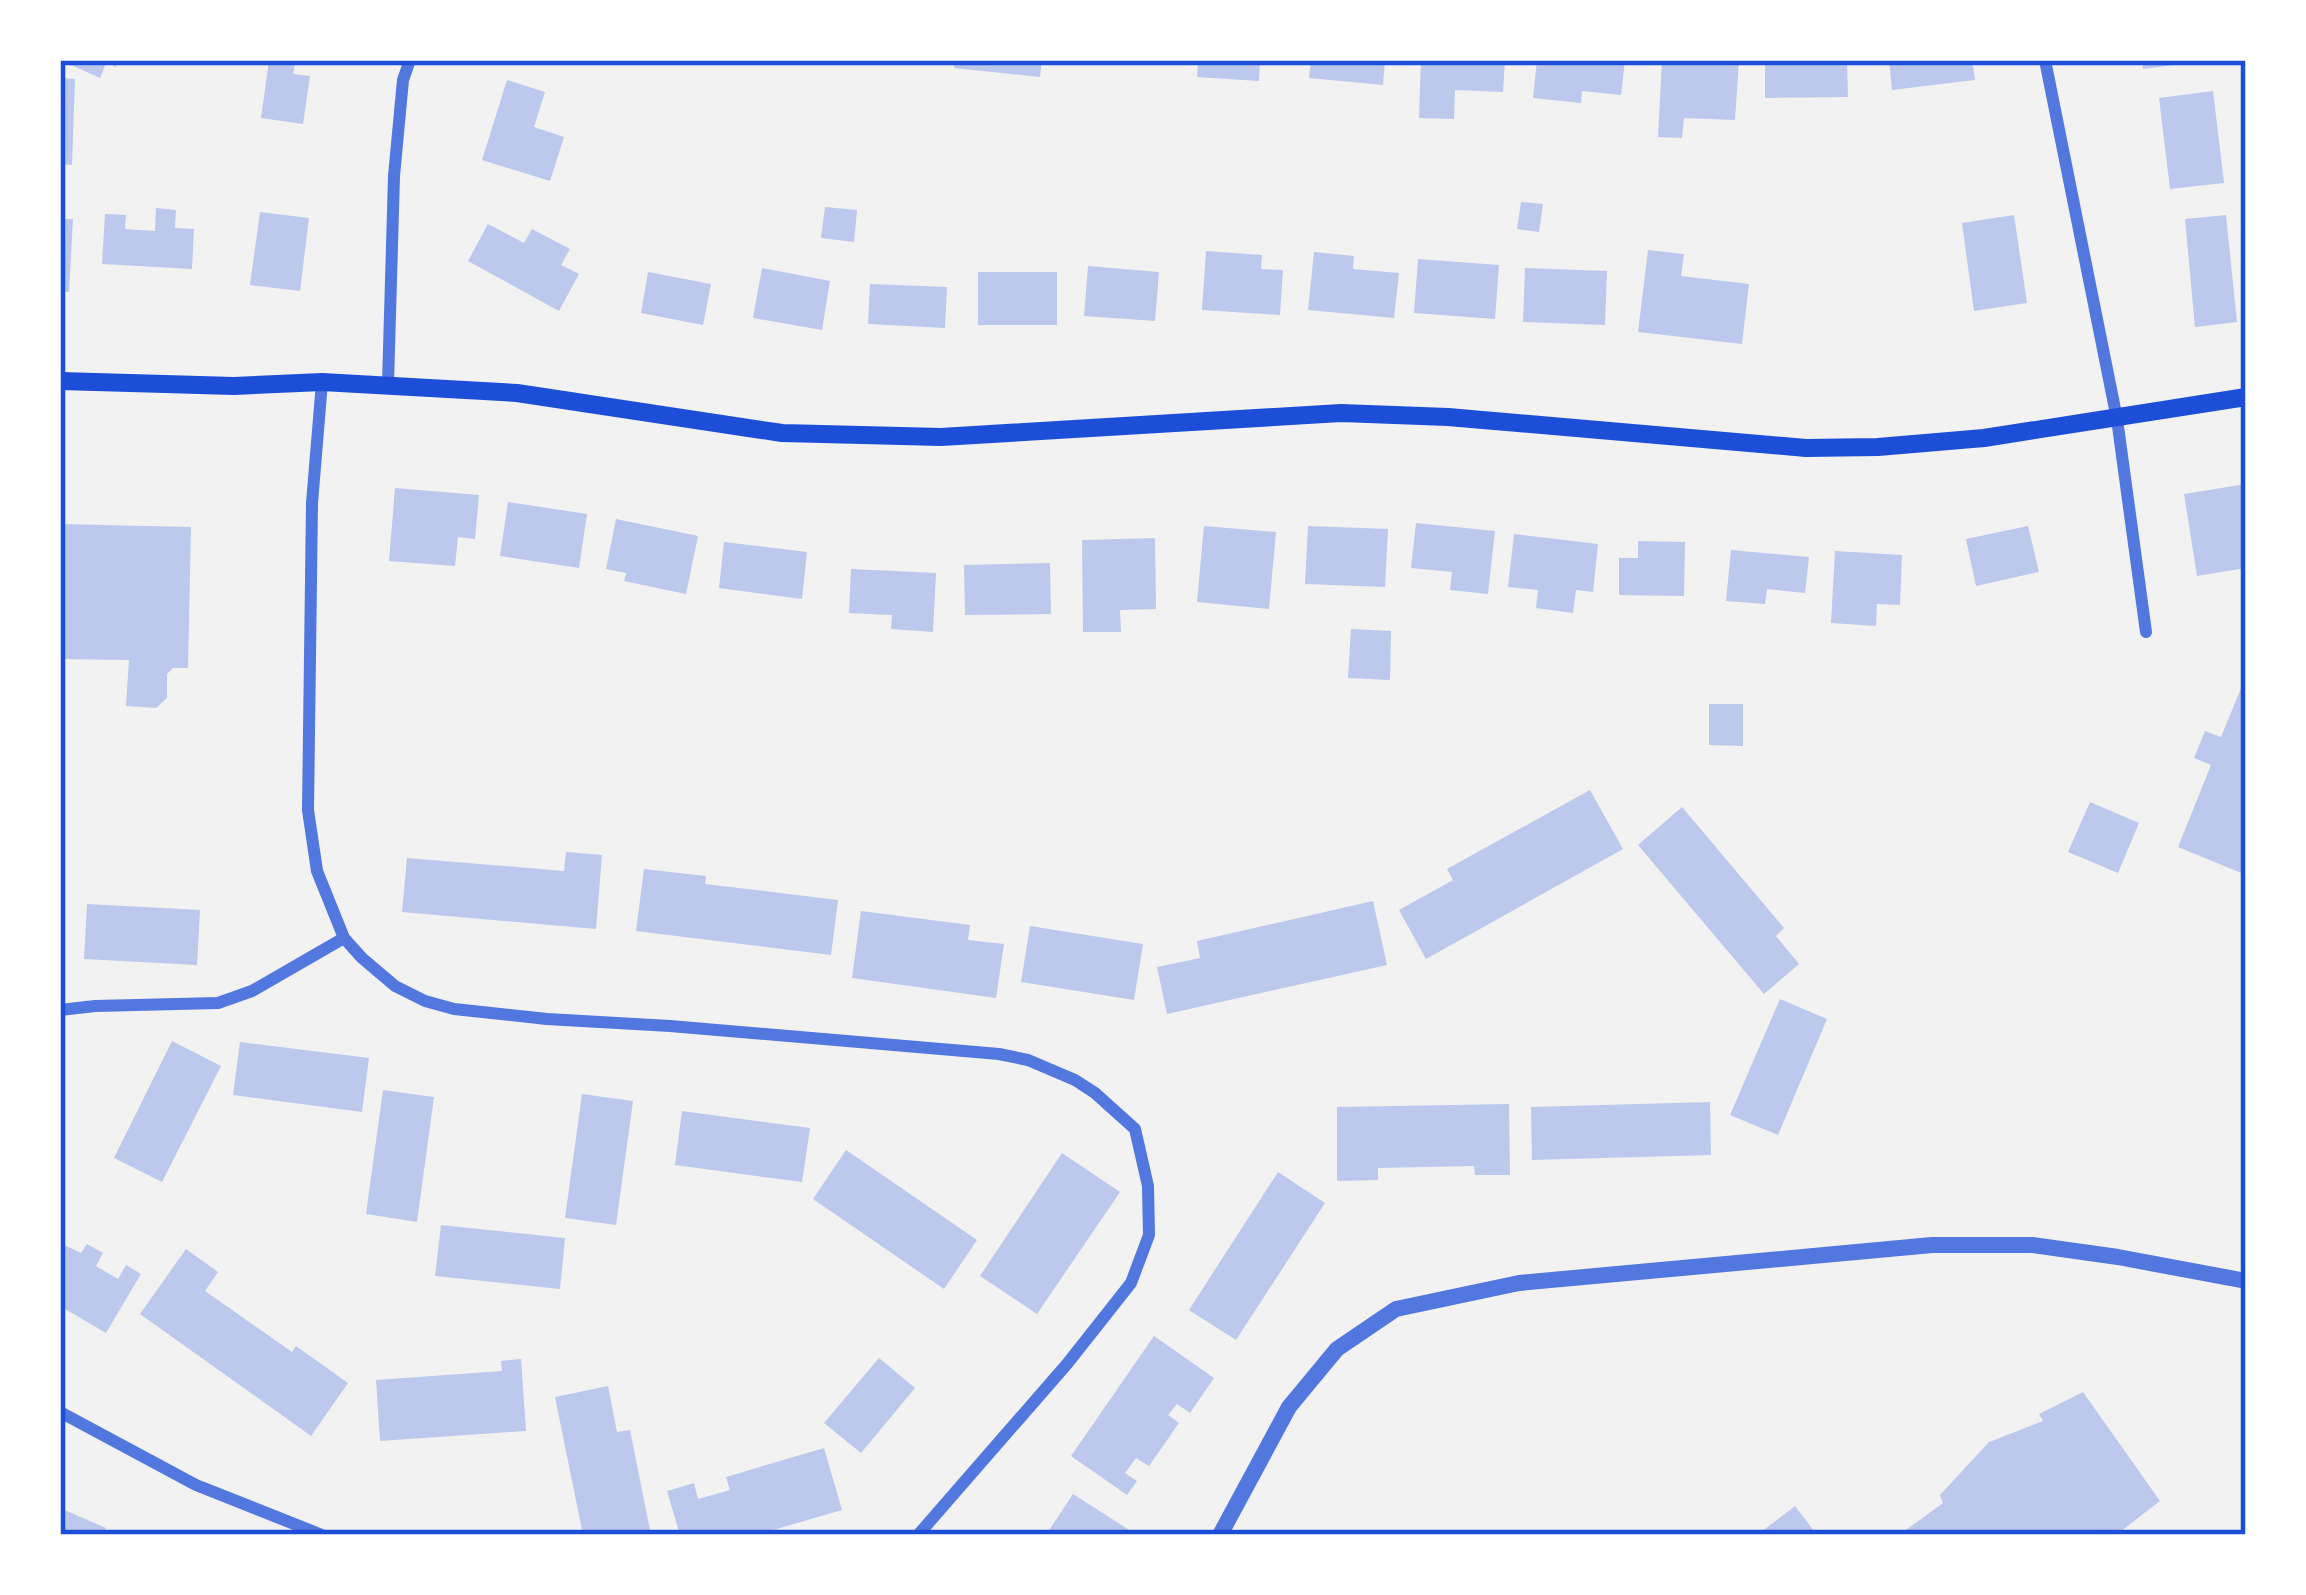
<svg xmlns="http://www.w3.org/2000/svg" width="2306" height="1595" viewBox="0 0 2306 1595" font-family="Commissioner,sans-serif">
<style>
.building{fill:#bdc9ec}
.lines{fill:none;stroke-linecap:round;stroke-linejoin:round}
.minor{stroke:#5277de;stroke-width:12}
.tertiary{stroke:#5277de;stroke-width:16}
.secondary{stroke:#1d4ed8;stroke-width:18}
.neatline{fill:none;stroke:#1d4ed8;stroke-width:4.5}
</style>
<rect width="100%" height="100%" fill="#f2f2f2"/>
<!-- building -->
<g class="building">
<polygon points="60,60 119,60 116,67 106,63 100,78"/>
<polygon points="269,60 296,60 293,74 310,76 303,124 261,118"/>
<polygon points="955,60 1042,60 1040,77 954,68"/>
<polygon points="1198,60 1260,60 1259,81 1197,77"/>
<polygon points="1311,60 1385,60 1383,85 1309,78"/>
<polygon points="1421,60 1505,60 1503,92 1455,90 1454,119 1419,118"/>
<polygon points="1537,60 1625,60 1621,95 1582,91 1581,103 1533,98"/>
<polygon points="1662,60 1739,60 1735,120 1684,118 1682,138 1658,137"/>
<polygon points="1765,60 1847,60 1848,97 1765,98"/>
<polygon points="1889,60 1972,60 1975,80 1892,90"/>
<polygon points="2142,60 2191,60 2191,63 2143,69"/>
<polygon points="60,78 75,79 72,165 60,164"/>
<polygon points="507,80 545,92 534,127 564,137 550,181 482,160"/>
<polygon points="2213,91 2224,183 2170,189 2159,98"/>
<polygon points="1521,202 1543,204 1539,232 1517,229"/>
<polygon points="825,207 857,210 854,242 821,238"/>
<polygon points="156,208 176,210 175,228 194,229 192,269 102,264 105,214 126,215 125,229 155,231"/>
<polygon points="260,212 309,218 300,291 250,285"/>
<polygon points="2014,215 2027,303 1974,311 1962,223"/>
<polygon points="2226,215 2237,322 2195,327 2185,219"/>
<polygon points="60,219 73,219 69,292 60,291"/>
<polygon points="488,224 524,243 532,229 570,249 561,265 579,274 559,311 468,261"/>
<polygon points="1648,250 1684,254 1681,276 1749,284 1742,344 1638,332"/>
<polygon points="1206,251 1262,255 1261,269 1283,270 1280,315 1202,310"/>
<polygon points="1314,252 1354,256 1353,269 1399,273 1394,318 1308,310"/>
<polygon points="1418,259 1499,265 1495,319 1414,313"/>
<polygon points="1088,266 1159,272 1155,321 1084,316"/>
<polygon points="762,268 830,281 822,330 753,318"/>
<polygon points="1525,268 1607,271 1605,325 1523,322"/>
<polygon points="648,272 711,284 703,325 641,313"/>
<rect x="978" y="272" width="79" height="53"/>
<polygon points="870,284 947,287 945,328 868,324"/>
<polygon points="2246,484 2246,568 2197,576 2184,494"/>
<polygon points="395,488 479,495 475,539 458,537 455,566 389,561"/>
<polygon points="508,502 587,514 579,568 500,556"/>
<polygon points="616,519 698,536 686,594 624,581 626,573 606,569"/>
<polygon points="1416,523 1495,531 1488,594 1450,590 1452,572 1411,568"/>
<polygon points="60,524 191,527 188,668 173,668 167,674 167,698 156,708 126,706 129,660 60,659"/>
<polygon points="1204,526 1276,532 1269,609 1197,602"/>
<polygon points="1308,526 1388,529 1385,587 1305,584"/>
<polygon points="2028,526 2039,572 1976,586 1966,539"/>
<polygon points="1514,534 1598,544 1593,592 1576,590 1573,613 1536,608 1538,590 1508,587"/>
<polygon points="1155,538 1156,609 1120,610 1121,632 1083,632 1082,540"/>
<polygon points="1638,541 1685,542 1684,596 1619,595 1619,558 1638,558"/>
<polygon points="724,542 807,552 802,599 719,588"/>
<polygon points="1731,550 1809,557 1805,593 1767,589 1765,604 1726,601"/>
<polygon points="1835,551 1902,555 1900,605 1877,604 1876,626 1831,623"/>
<polygon points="1050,563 1051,614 965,615 964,565"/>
<polygon points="851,569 936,573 933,632 891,629 892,615 849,613"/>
<polygon points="1351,629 1391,631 1390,680 1348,678"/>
<polygon points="2246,676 2246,875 2178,847 2211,765 2194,758 2205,731 2221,737"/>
<polygon points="1709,704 1743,704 1743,746 1709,745"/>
<polygon points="1590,790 1623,849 1426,959 1399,910 1453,880 1447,869"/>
<polygon points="2090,802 2139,823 2118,873 2068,852"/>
<polygon points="1682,807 1784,928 1776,936 1799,964 1764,994 1638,845"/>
<polygon points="566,852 602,855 596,929 402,912 407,858 564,871"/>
<polygon points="644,869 706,876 705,884 838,900 831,955 636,931"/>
<polygon points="1373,901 1387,965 1167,1014 1157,967 1200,958 1197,941"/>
<polygon points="87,904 200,910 197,965 84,959"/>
<polygon points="861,911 970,925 968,940 1004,944 996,998 852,978"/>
<polygon points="1030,926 1143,944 1134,1000 1021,982"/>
<polygon points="1780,999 1827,1019 1778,1135 1730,1115"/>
<polygon points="172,1041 221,1066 162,1182 114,1158"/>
<polygon points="240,1042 369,1058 362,1112 233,1095"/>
<polygon points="383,1090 434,1097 417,1222 366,1214"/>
<polygon points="582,1094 633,1101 616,1225 565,1218"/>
<polygon points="1710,1102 1711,1155 1532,1160 1531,1107"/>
<polygon points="1509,1104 1510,1175 1475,1175 1474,1166 1378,1168 1378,1180 1337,1181 1337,1107"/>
<polygon points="682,1111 810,1128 802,1182 675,1165"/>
<polygon points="846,1150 977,1240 944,1289 813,1199"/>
<polygon points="1062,1153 1120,1192 1037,1314 980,1276"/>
<polygon points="1278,1172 1325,1203 1236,1340 1189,1310"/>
<polygon points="441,1225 565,1238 560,1289 435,1276"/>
<polygon points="60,1243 81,1253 87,1244 103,1253 96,1266 118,1279 126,1265 141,1274 106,1333 60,1306"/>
<polygon points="186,1249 218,1272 205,1291 292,1352 296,1346 348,1383 311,1436 140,1314"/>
<polygon points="1154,1336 1214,1378 1190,1413 1177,1404 1168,1415 1179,1423 1149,1466 1136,1458 1125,1473 1137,1481 1127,1495 1071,1456"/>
<polygon points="879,1358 915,1388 861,1453 824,1423"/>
<polygon points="521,1359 526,1431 380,1441 376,1380 502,1371 501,1361"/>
<polygon points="608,1386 617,1432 630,1430 651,1535 583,1535 555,1397"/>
<polygon points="2083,1392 2160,1501 2116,1535 2108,1535 2104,1529 2097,1535 1899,1535 1943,1503 1940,1495 1989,1442 2043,1421 2039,1414"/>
<polygon points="824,1448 842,1510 756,1535 680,1535 667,1491 694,1483 698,1499 730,1490 726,1477"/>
<polygon points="1073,1494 1137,1535 1046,1535"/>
<polygon points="1795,1506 1817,1535 1757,1535"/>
<polygon points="60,1508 106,1528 103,1535 60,1535"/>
</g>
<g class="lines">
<!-- minor -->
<g class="minor">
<polyline points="2045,60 2117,419 2146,632"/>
<polyline points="322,382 312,503 308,810 317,871 344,938 362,958 395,986 425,1001 454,1009 547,1019 670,1026 999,1054 1028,1060 1075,1080 1095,1093 1135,1129 1148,1186 1149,1235 1131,1283 1067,1364 918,1535"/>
<polyline points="388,384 394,176 403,80 410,60"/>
<polyline points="60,1010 95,1006 218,1003 252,991 344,938"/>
<polyline points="60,1412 196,1485 322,1535"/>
</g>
<!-- tertiary -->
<polyline class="tertiary" points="1220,1535 1289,1407 1337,1349 1396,1309 1519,1283 1932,1245 2032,1245 2118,1257 2246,1281"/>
<!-- secondary -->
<polyline class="secondary" points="60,381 234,386 322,382 517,393 782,433 941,437 1341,413 1448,417 1806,448 1878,447 1984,438 2246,397"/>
</g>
<!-- border -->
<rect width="2306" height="1595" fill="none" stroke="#ffffff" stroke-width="126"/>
<rect x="63" y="63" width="2180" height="1469" class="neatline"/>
</svg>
